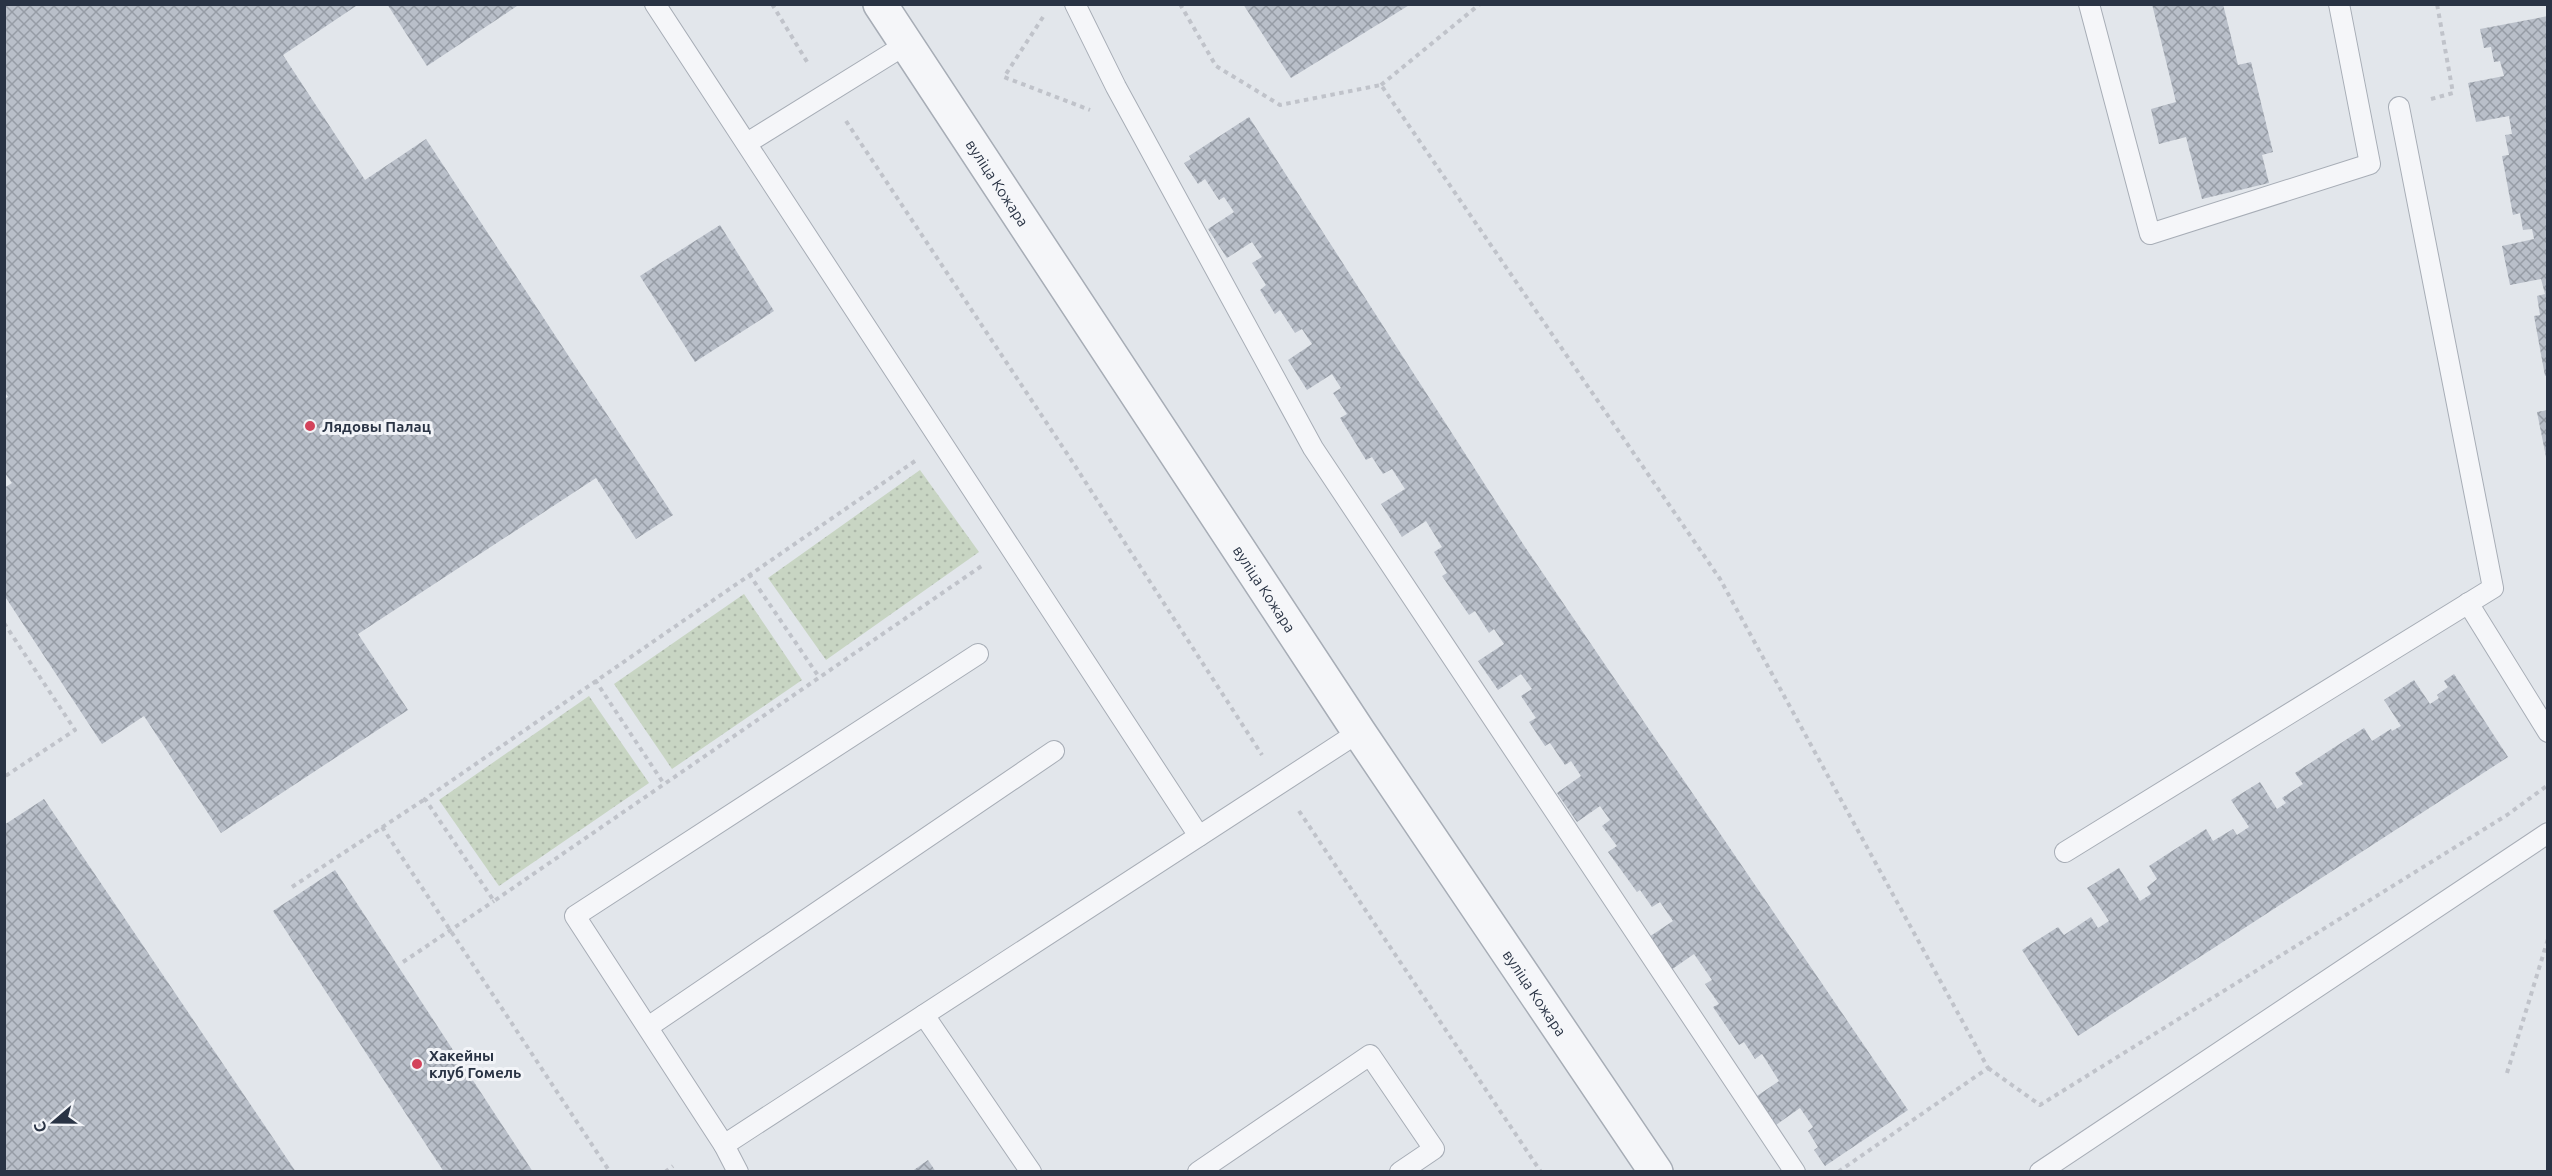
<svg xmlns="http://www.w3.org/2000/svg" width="2552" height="1176" viewBox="0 0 2552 1176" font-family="Ubuntu,sans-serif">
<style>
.grass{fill:url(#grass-dots)}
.building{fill:url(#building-cross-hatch)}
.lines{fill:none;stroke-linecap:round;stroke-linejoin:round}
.lane-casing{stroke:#a7adb6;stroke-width:22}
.street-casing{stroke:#a7adb6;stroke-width:36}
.path{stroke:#c0c3ca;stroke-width:4;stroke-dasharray:4.5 4.5;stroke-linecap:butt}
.lane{stroke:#f5f6f9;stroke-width:20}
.street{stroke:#f5f6f9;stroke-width:33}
.poi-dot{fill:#d3435b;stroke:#f2f4f8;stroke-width:2}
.labels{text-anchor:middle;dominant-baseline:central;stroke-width:6;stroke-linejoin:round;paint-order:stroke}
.street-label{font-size:15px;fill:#293344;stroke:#f2f4f8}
.poi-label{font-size:15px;font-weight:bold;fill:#293344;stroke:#f2f4f8;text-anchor:start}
</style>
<defs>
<pattern id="grass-dots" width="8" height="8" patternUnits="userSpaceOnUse" patternTransform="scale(1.5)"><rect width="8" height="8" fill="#c8d5c3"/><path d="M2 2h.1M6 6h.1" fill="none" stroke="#acb7a9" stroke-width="1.8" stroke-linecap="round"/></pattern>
<pattern id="building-cross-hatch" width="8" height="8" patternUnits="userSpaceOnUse" patternTransform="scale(1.5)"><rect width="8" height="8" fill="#b9bfc9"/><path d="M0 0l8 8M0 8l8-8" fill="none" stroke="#969ca5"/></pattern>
</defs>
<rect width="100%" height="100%" fill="#e2e6eb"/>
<!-- grass -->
<g class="grass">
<polygon points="920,470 979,552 826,660 768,578"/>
<polygon points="744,594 802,680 672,769 614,684"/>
<polygon points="589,696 649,783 499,886 439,800"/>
</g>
<!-- building -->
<g class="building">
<polygon points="4,4 359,4 283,55 365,180 426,139 673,515 636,539 596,478 358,634 408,710 221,833 144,716 102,744 4,595 4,488 12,483 4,472 4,399 8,397 4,391"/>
<polygon points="387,4 520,4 427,66"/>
<polygon points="1243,4 1411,4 1291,78"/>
<polygon points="2152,4 2223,4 2238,65 2251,62 2273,152 2262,155 2269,183 2202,199 2186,137 2159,144 2151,109 2176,102"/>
<polygon points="2548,16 2548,375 2545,376 2534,316 2540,315 2537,296 2545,294 2541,279 2510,285 2502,246 2534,239 2532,229 2523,230 2520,213 2513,215 2502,156 2509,155 2505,135 2512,134 2509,116 2476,122 2468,83 2504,76 2500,61 2494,62 2491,47 2484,48 2480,29"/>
<polygon points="1249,117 1525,547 1908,1110 1825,1166 1814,1150 1818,1147 1808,1131 1813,1127 1800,1108 1776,1125 1757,1096 1779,1081 1762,1054 1755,1059 1744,1042 1739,1045 1713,1007 1719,1004 1705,984 1712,980 1694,954 1671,970 1649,937 1673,921 1660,902 1652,907 1640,890 1637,892 1608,852 1617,846 1602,826 1610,820 1600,806 1577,822 1557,793 1581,776 1571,761 1565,765 1550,743 1545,746 1529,722 1536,718 1521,696 1532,689 1521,674 1498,690 1478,661 1504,644 1494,629 1489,633 1475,611 1469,615 1442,576 1447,573 1434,552 1442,547 1426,521 1402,537 1381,504 1405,489 1392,469 1383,474 1372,457 1366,460 1340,418 1347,414 1333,393 1341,388 1332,374 1307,390 1288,360 1312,344 1302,329 1295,333 1280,310 1275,314 1260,290 1266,285 1252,263 1262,257 1252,242 1227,258 1208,229 1234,212 1224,197 1219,200 1205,179 1198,184 1184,163 1191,159 1189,156"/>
<polygon points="720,225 774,311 695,362 640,276"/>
<polygon points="2548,410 2548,457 2546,457 2537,412"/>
<polygon points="2454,674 2508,757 2078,1036 2022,950 2058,927 2064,935 2091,917 2098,928 2109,921 2087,888 2119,868 2140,901 2151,894 2147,887 2157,879 2149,866 2206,829 2213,841 2233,829 2237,835 2249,827 2231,800 2260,782 2277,809 2286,803 2282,798 2303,784 2295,773 2364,728 2372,741 2391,729 2392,731 2401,726 2384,700 2414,680 2430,704 2439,698 2437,695 2448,687 2444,681"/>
<polygon points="44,799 296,1172 8,1172 4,1166 4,825"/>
<polygon points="335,870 533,1172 444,1172 273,911"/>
<polygon points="928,1160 936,1172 911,1172"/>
</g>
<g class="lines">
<!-- lane casing -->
<g class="lane-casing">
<g id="lane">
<polyline points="655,4 1199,836"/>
<polyline points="1075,4 1116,87 1313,448 1795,1172"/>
<polyline points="2089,4 2150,234 2370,164 2339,4"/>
<polyline points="747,143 905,45"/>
<polyline points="2468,603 2548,732"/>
<polyline points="978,654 575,916 724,1145 1359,732"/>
<polyline points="2065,852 2493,588 2399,107"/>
<polyline points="924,1015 1031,1172"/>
<polyline points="648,1027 1054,751"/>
<polyline points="724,1145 738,1172"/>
<polyline points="1198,1172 1370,1055 1434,1149 1400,1172"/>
<polyline points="2040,1172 2548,833"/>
</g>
</g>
<!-- street casing -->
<g class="street-casing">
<g id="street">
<path id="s1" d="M880,4l479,728 297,440"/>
</g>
</g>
<!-- path -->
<g class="path">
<polyline points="772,4 809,65"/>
<polyline points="1180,4 1216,66 1280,105 1381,85 1720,579 1988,1068 1838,1172"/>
<polyline points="1043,17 1004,77 1090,110"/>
<polyline points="1381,85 1480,4"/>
<polyline points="2431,99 2453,93 2437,4"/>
<polyline points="846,121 1068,455 1262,755"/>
<polyline points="915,461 425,799 494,901 983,565"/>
<polyline points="749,574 819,677"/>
<polyline points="4,623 75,730 4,777"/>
<polyline points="595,680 664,784"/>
<polyline points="1299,811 1541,1172"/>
<polyline points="382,827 610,1172"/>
<polyline points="292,887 425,799"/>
<polyline points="403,962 494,901"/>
<polyline points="1988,1068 2040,1105 2507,815 2548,785"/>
<polyline points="2507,1073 2548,939"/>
<polyline points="665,1172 673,1166"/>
</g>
<!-- lane -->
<use href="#lane" class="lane"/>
<!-- street -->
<use href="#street" class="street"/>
</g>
<!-- markers -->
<g class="poi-dot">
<circle cx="310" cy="426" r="6"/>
<circle cx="417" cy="1064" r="6"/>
</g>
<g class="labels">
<!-- street labels -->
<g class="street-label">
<text stroke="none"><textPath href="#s1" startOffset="214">вуліца Кожара</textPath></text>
<text stroke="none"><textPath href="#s1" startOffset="700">вуліца Кожара</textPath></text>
<text stroke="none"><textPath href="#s1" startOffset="1186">вуліца Кожара</textPath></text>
</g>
<!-- poi labels -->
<g class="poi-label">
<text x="322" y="426">Лядовы Палац</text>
<text x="429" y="1055">Хакейны<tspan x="429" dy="17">клуб Гомель</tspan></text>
</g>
</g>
<!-- border -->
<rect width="2552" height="1176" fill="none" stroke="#293344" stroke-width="12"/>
<!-- north arrow -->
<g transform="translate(54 1122) rotate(250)" stroke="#f2f4f8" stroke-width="4.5" paint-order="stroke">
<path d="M0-4.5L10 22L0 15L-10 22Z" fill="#293344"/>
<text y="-9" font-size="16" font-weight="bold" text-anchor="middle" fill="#293344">С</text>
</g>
</svg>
